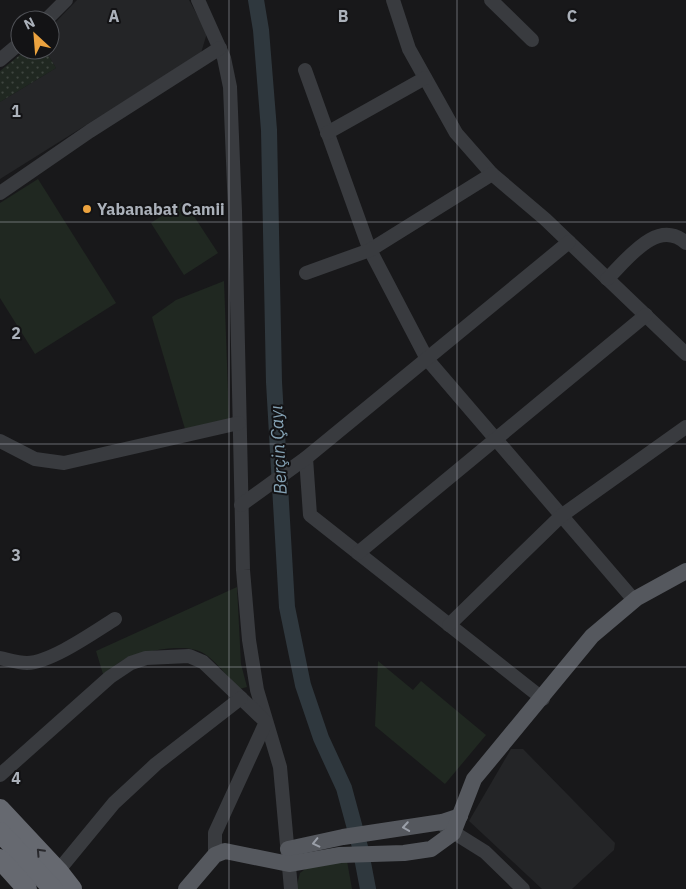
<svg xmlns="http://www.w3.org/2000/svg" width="686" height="889" viewBox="0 0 686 889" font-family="'IBM Plex Sans',sans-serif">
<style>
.built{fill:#242527}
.grass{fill:url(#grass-dots)}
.park{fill:#202821}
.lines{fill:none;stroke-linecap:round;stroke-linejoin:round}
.river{stroke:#2f383e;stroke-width:16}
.minor{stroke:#393b3f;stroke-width:14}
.major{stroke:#55585e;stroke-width:16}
.highway{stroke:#666970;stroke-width:20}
.oneway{stroke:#9a9fa8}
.oneway2{stroke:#28282c}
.grid{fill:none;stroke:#abb1ba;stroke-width:1;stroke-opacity:0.55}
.poi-dot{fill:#eca33f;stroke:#131315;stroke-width:2}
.labels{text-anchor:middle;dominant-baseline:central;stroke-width:4;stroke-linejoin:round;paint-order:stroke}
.poi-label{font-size:16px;font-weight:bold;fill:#abb1ba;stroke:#131315;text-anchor:start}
.water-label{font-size:18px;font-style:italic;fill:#84a1b3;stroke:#131315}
.grid-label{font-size:16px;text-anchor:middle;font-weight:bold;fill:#abb1ba;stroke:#131315;stroke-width:4;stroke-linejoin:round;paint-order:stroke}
</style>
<defs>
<pattern id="grass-dots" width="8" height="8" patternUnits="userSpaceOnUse" patternTransform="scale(1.25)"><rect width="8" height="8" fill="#202821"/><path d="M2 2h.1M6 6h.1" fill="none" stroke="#3e453f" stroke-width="1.8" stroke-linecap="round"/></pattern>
</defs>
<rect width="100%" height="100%" fill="#18181a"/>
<!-- built -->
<g class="built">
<polygon points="77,0 189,0 207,33 201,53 0,179 0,102 56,68 45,50 50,50 50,28"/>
<polygon points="511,749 523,749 615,843 614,850 572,889 542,889 469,821"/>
</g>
<!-- grass -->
<polygon class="grass" points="26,50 45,50 56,68 0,102 0,71"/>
<!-- park -->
<g class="park">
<polygon points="38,179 116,303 35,354 0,298 0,203"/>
<polygon points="184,201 218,253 184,275 151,223"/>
<polygon points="224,281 229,419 185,429 152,317 176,300"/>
<path d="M237,587l4,77 6,23 -8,2c-12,-12 -27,-35 -43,-39 -18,-6 -57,2 -73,10 -7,4 -13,9 -20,14l-7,-23z"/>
<polygon points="378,661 413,690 421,681 486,735 445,784 375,726"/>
<polygon points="347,861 352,889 296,889 300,873 308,867"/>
</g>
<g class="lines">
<!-- river -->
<polyline class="river" points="256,0 261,30 269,130 274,382 287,607 303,685 321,738 344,788 360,847 368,889"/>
<!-- minor -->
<g class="minor">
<polyline points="198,0 224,58 230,87 235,211 243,570 249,640 257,690 280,767 291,889"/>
<polyline points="393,0 409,49 456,133 492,174 545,219 686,354"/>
<polyline points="491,0 532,40"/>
<polyline points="46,20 66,0"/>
<polyline points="0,60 20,43"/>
<polyline points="305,70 369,248 427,359 634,600"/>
<polyline points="327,133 425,78"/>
<polyline points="0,193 90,131 220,48"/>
<polyline points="306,273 370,250 492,174"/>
<path d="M607,279c20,-19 50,-62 79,-36"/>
<polyline points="0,441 35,459 64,463 239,423"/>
<polyline points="306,458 310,515 543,699"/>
<polyline points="241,505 306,458 569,242"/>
<polyline points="358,553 646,315"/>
<polyline points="449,625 561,516 686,427"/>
<path d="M0,658c9,2 19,5 27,5 25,-1 67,-31 88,-44"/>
<polyline points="0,775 110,677 131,663 146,658 189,656 203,662 266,722 215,833 215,855"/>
<polyline points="445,827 485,852 523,889"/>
<polyline points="58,871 114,803 156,764 241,698"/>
</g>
<!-- major -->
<g class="major">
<polyline points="288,849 343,837 442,822 460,816"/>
<polyline points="186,889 215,855 225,851 289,864 340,855 404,853 431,849 453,833 474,779 592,636 637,598 686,571"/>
</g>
<!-- highway -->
<g class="highway">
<polyline points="0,809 58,871 72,889"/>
<polyline points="0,832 53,889"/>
<polyline points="0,859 27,889"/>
</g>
</g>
<!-- one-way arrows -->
<defs><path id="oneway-chevron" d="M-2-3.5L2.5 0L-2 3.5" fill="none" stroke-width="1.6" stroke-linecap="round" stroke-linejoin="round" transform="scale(1.25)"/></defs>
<g class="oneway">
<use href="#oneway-chevron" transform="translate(406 827) rotate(171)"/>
<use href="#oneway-chevron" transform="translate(316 843) rotate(167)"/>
</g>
<use class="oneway2" href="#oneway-chevron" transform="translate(40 852) rotate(-133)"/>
<!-- grid -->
<path class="grid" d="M229,0v889M457,0v889M0,222h686M0,444h686M0,667h686"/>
<!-- markers -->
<circle class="poi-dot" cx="87" cy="209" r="5"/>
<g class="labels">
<!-- poi labels -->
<g class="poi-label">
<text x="97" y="209">Yabanabat Camii</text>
</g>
<!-- water labels -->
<g class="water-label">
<text transform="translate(278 450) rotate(-93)">Berçin Çayı</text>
</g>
</g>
<g class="grid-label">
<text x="114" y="22">A</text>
<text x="343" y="22">B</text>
<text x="572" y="22">C</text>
<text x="16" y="117">1</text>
<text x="16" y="339">2</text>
<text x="16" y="561">3</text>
<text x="16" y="784">4</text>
</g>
<!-- north arrow -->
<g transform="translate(35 35) rotate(334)"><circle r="24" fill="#131315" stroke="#505257"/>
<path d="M0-4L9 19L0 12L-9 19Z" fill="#eca33f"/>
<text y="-8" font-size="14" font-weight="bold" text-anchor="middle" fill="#abb1ba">N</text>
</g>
</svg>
